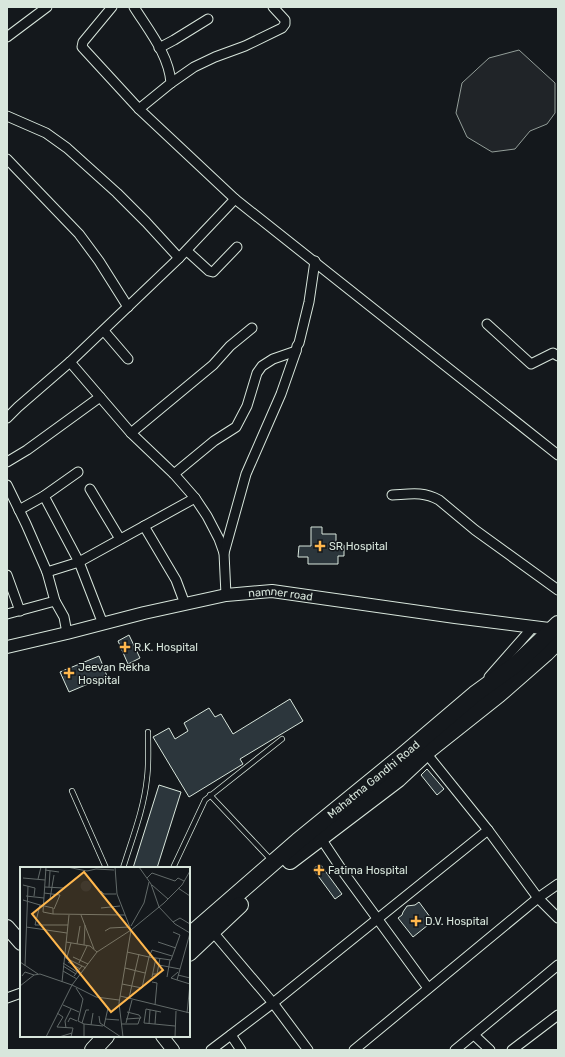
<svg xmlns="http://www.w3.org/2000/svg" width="565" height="1057" viewBox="0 0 565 1057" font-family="Rubik,sans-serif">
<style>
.green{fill:#202428;stroke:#939e99}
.building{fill:#2c363c;stroke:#d8e6dc}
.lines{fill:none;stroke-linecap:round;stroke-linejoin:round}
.lane-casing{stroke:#d8e6dc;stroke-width:6}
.street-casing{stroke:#d8e6dc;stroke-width:11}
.secondary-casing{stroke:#d8e6dc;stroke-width:14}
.primary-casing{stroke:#d8e6dc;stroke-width:16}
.highway-casing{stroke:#d8e6dc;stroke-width:18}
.lane{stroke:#14181c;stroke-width:4.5}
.street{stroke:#14181c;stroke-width:9}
.secondary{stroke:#14181c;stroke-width:12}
.primary{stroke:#14181c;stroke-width:14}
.highway{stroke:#14181c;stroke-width:16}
.poi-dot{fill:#ffb74d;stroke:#14181c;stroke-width:1.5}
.labels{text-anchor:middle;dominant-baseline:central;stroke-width:3;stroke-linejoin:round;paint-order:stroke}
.poi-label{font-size:11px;fill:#d8e6dc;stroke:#14181c;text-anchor:start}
.street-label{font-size:11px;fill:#d8e6dc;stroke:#14181c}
.inset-road{fill:none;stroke:#626a69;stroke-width:1}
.view{fill:#ffb74d;fill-opacity:0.15;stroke:#ffb74d;stroke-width:2}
.inset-edge{fill:none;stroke:#d8e6dc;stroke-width:2}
</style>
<rect width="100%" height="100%" fill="#14181c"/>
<!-- green -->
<polygon class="green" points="519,50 555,83 555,113 547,124 530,131 515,149 492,152 467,137 456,113 462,83 489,58"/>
<!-- building -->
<g class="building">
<polygon points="311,527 322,527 322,534 336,534 336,545 344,545 344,556 338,556 338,564 308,564 308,557 298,557 299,546 311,546"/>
<polygon points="129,635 140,658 128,664 118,641"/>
<polygon points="99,656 107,676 69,692 60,672"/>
<polygon points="290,699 303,721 240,759 243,764 189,797 153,737 169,728 175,739 188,731 184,723 209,708 215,717 221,714 233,734"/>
<polygon points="427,769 444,789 437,795 421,775"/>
<polygon points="159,785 181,792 157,868 133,868"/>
<polygon points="320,864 342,894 335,899 313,869"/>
<polygon points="419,902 433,921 413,937 398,918 402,915 403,912 407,906 415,905"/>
</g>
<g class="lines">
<!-- lane casing -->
<g class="lane-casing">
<g id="lane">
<polyline points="72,791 106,868"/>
<polyline points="210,795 272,861"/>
<path d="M123,868c9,-29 21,-59 24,-90 2,-15 1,-31 1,-46"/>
<polyline points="173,868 205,800 282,739"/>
</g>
</g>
<!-- street casing -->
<g class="street-casing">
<g id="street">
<polyline points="112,7 83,42 82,47 139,109"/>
<path d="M134,7c15,24 35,48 37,76l-32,26 96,90 323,256"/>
<polyline points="7,37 47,7"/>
<polyline points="159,48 174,40 208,19"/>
<polyline points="171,83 194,67 215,57 245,46 282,28 285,24 285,20 273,7"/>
<polyline points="7,116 46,133 67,148 117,193 146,222 179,258"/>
<polyline points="7,159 79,234 99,261 128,307"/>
<polyline points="187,251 209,271 213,272 237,247"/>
<polyline points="487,324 531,364 553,353 558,356"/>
<polyline points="104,331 128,359"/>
<polyline points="70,362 131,433 174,474 195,498 207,516 219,539 224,553 226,595"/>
<polyline points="7,418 18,407 70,362 179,258 235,199"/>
<polyline points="131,433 213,365 230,346 252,328"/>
<polyline points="7,462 27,450 100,397"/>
<polyline points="174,474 214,441 236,427 247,406 257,373 262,366 273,359 296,351"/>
<polyline points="7,485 26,524 47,572 55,601 64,617 67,633"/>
<polyline points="90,489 120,539"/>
<path d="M392,495c18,-1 31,-4 47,5l36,30 83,60"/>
<polyline points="44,496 79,562 103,624"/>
<polyline points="19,510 44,496 78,472"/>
<polyline points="144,526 176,580 185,604"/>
<polyline points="224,553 246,474 281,394 296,351 297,346 299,343 309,302 315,261"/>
<polyline points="47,572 79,562 195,498"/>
<polyline points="7,575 20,611"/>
<polyline points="7,614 55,601"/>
<polyline points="489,677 533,627"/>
<polyline points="426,753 488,830 538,898 558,884"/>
<polyline points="320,837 344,873 428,988"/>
<polyline points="212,931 273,1003 308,1050"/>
<polyline points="7,998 21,993"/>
<polyline points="231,1035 241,1050"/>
<polyline points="474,1035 490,1050"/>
<polyline points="211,1050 273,1003 488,830"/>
<polyline points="354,1050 538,898 558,918"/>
<polyline points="455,1050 558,965"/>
<polyline points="512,1050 558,1015"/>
</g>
</g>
<!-- secondary casing -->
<g class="secondary-casing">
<g id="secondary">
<path id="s1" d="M7,647l60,-14 77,-20 82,-18 46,-4 183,26 102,13"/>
<polyline points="162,1036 173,1050"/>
</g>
</g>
<!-- primary casing -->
<g class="primary-casing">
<polyline id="primary" points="7,927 21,943"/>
</g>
<!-- highway casing -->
<g class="highway-casing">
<g id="highway">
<polyline points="290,861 398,779 430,749 498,695 546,653 558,641"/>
<path id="s2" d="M189,936l109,-95 103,-84 74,-63 40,-29 43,-41"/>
<polyline points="189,953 240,905"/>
<polyline points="93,1050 106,1036"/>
</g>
</g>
<!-- lane -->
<use href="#lane" class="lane"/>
<!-- street -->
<use href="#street" class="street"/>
<!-- secondary -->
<use href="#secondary" class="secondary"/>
<!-- primary -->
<use href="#primary" class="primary"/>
<!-- highway -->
<use href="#highway" class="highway"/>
</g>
<!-- markers -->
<g class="poi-dot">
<path d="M318 540h4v4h4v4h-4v4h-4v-4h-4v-4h4z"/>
<path d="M123 641h4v4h4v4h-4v4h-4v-4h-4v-4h4z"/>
<path d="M67 667h4v4h4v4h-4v4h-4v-4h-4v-4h4z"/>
<path d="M317 864h4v4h4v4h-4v4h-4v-4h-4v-4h4z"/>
<path d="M414 915h4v4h4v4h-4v4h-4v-4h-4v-4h4z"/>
</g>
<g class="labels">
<!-- poi labels -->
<g class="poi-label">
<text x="329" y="546">SR Hospital</text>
<text x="134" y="647">R.K. Hospital</text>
<text x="78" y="667">Jeevan Rekha<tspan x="78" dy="13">Hospital</tspan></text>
<text x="328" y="870">Fatima Hospital</text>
<text x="425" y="921">D.V. Hospital</text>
</g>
<!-- street labels -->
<g class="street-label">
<text stroke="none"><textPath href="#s1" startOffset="280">namner road</textPath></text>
<text stroke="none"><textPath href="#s2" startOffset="242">Mahatma Gandhi Road</textPath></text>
</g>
</g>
<!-- overview -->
<g transform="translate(20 867)">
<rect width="170" height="170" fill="#14181c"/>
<path d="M60.5 19a5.5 5.5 0 1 1 11 0a5.5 5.5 0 1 1-11 0Z" fill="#202428"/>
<path class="inset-road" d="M26,0l-3,45 10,2M47,0l20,4 9,-2 18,1M95,0l2,27 14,36 -12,73 4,34M119,0l12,17 8,23 16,17 15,9M25,3l14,2M3,11l22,2M127,11l5,-5 23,8 3,-3 6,3M18,12l3,-12M3,18l12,3 -1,8M132,18l16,14M25,20l18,1M29,20l1,-16M158,21l12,8M81,24l3,3h12M24,26l16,2 -6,14M6,29l18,2M30,32l4,-24M3,33l17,5 -5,20h33M20,38l13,3v6l72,1M81,41l19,-2M61,48l13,34M153,55l7,-4 10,6M111,59l13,-23 5,-21M6,60l41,6M85,64l5,-3 19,-1M46,75l24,4 7,6M138,75l18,6M57,77l3,-18M64,78l1,-20M107,85l22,5 3,-7 20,6M44,90l22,11M47,90l4,-14M53,90l15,7M0,95l18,12M48,95l12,7M43,96l14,9M59,96l8,-17M139,98l21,4M5,99l3,-80M43,99l13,8M105,101l20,5M43,104l14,8M133,107h4l3,-16M158,108l12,3M2,109l3,-4 9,3M54,109l8,-10M132,110l4,-19M147,110l3,-17M157,113l-6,-2 7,-6M42,115l7,-67M132,115l5,1 -2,22M102,117l20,4 7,-31 22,3 9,-25 -7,-3M0,119l14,-11 6,-1 32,11 24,12 23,3M56,121l7,11 -5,22 6,3 19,2M100,129l70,17M109,131l10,-44M43,138l16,7M107,145l12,3 2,3M141,145l-15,-3 -2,14 31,3M167,146l3,-29 -13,-4 13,-47M79,149l1,7 21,14M85,152l14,1M106,152l15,-1M48,155l2,-4 7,3M62,156l4,-13h3M106,156l6,-23M102,157h16l2,-6M129,157l1,-14M135,157l1,-13M71,158l2,-12M84,159l4,-18M37,160l16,1 -2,9M37,160l6,-10 -6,-4M46,161l-1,-7 6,-12M26,170l26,-52 25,-33 34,-22 33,-27 18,-18 8,-14M39,170l13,-4M64,170v-13M155,170l1,-26"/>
<path class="view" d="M64,5l79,98 -52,42 -79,-98z"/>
<rect width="170" height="170" class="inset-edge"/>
</g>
<!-- border -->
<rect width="565" height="1057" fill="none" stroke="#d8e6dc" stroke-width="16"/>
</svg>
